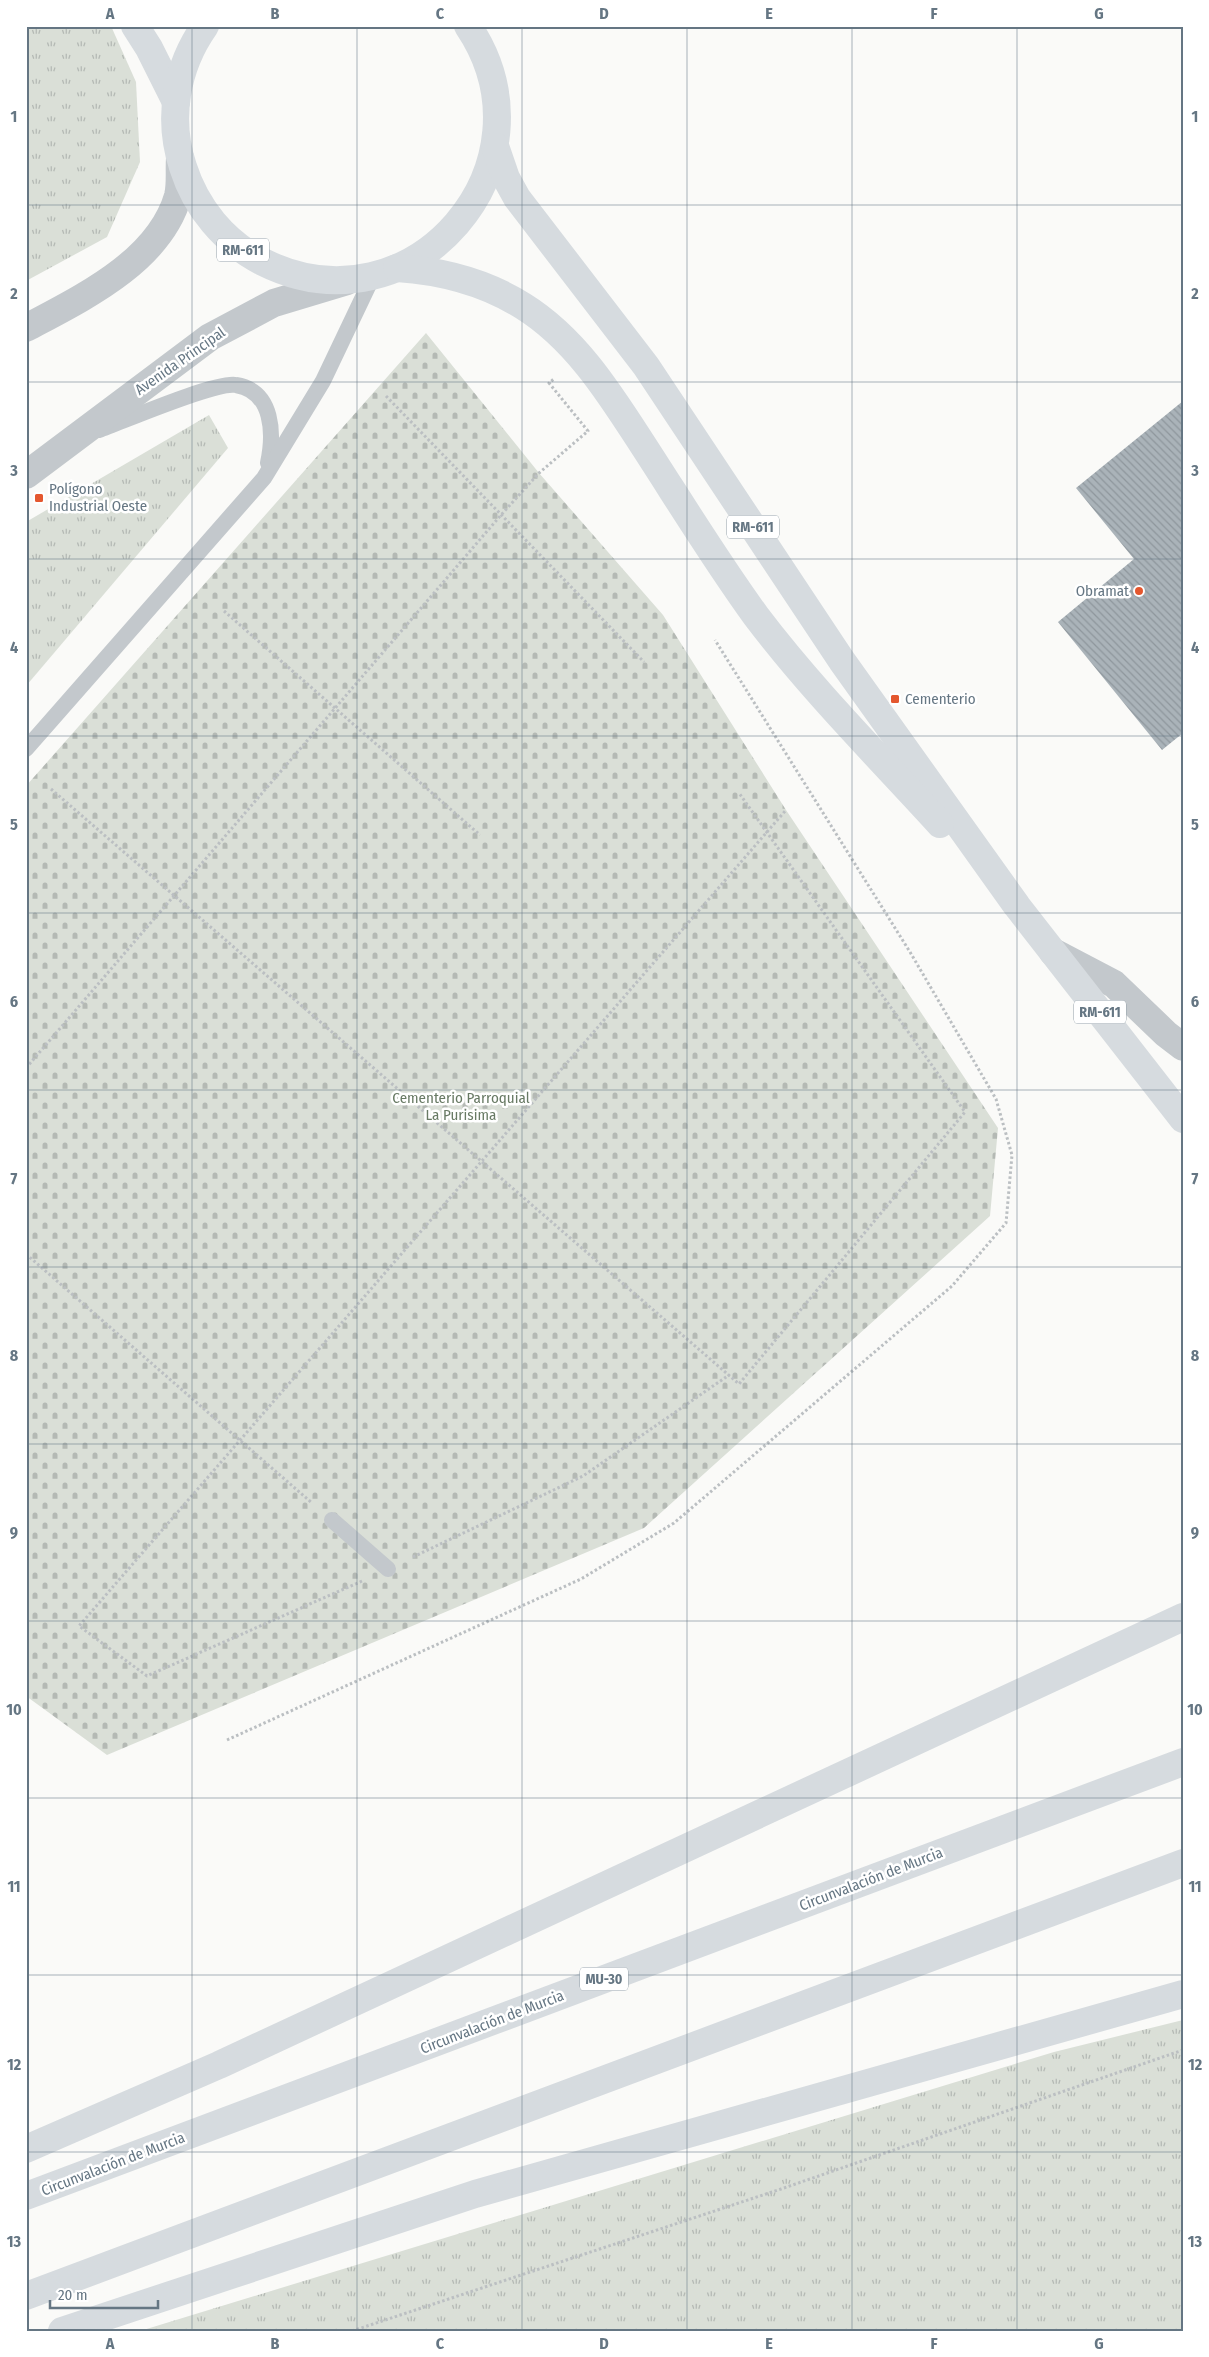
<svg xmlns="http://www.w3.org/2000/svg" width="1209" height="2357" viewBox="0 0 1209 2357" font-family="'Fira Sans Condensed',sans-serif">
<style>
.grass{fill:url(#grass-tufts)}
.cemetery{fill:url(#cemetery-stones)}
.building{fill:url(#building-back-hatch)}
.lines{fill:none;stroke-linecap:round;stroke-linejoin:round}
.path{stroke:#bbbfc2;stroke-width:3;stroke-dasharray:2.5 2.5;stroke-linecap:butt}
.service{stroke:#c3c8cc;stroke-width:16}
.minor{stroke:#c3c8cc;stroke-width:28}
.tertiary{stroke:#c3c8cc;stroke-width:28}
.secondary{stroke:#d6dbdf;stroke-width:28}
.primary{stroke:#d6dbdf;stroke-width:28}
.motorway{stroke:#d6dbdf;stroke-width:28}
.grid{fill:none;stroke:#657683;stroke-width:1;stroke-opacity:0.55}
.poi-dot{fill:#e4572e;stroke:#fff;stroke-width:2}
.labels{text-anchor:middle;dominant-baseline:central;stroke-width:5;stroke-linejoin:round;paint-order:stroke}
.shield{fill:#fff;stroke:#939fa8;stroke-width:1}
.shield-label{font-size:14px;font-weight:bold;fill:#657683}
.street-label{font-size:15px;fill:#657683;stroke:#fff}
.poi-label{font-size:15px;fill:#657683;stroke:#fff;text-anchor:start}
.park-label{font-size:15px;fill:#687a64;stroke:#fff}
.neatline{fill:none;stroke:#657683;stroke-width:2}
.grid-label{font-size:16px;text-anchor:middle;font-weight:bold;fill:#657683}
</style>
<defs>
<pattern id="grass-tufts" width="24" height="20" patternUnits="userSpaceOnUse" patternTransform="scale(1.25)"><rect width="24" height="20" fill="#dadfd7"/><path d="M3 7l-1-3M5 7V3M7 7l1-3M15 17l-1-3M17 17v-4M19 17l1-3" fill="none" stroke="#b4b9b4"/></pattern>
<pattern id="cemetery-stones" width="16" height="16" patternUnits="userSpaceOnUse" patternTransform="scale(1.25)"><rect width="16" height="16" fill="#dadfd7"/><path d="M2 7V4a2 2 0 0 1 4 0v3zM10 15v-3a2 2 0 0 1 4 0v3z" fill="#b4b9b4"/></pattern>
<pattern id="building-back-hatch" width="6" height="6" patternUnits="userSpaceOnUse" patternTransform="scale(1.25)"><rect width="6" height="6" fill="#aab3b9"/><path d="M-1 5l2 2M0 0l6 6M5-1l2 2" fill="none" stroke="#8e969c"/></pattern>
</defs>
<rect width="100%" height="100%" fill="#fafaf8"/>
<!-- grass -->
<g class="grass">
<polygon points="26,26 111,26 136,82 140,162 107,237 26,281"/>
<polygon points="209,415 228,448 26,686 26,522"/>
<polygon points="1183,2020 1183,2331 140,2331 1054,2052"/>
</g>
<!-- cemetery -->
<polygon class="cemetery" points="426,333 539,473 663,615 786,810 998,1128 990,1216 644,1528 107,1755 26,1696 26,786"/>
<!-- building -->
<polygon class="building" points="1183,401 1183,733 1162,750 1058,622 1134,559 1076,488"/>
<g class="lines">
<!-- path -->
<g class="path">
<polyline points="386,396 644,662"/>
<polyline points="224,611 480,835"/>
<polyline points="51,789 739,1384 965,1112 739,793"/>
<polyline points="26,1068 501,515 539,473 588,431 549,383 555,378"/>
<polyline points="26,1254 312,1503"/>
<polyline points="413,1557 583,1476 729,1375"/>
<polyline points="362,1581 147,1676 79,1626 786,810"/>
<polyline points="227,1740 581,1579 674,1523 952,1286 1006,1223 1012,1155 996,1099 910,952 715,640"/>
<polyline points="352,2331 781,2189 1183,2050"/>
</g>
<!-- service -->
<g class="service">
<path d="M99,430c25,-9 117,-49 137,-45 38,6 38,50 32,78"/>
<polyline points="26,749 264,478 323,381 373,276"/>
<polyline points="332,1520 388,1569"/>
</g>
<!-- minor -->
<polyline class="minor" points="1053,952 1114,984 1166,1034 1183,1047"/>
<!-- tertiary -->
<g class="tertiary">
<path d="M26,328c56,-30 133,-66 152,-132 3,-12 1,-26 2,-38"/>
<polyline points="26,475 210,337 274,303 347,281"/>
</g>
<!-- secondary -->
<polyline class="secondary" points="135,26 149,48 176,102"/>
<!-- primary -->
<g class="primary">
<path d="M205,26c-29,41 -38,93 -22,141 13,41 41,75 80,95 150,75 298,-98 205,-236"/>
<polyline points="495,146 506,178 517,198 646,366 842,661 1017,906 1183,1119"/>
<path d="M397,268c45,3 88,14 126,38 53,33 87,88 120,139 37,57 73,116 113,171 56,74 122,140 184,208"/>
</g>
<!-- motorway -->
<g class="motorway">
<polyline points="26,2149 219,2065 1183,1617"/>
<polyline points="26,2196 1183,1762"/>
<polyline points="26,2296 1183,1863"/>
<polyline points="62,2331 475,2194 1183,1994"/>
</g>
</g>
<!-- grid -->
<path class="grid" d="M192,26v2305M357,26v2305M522,26v2305M687,26v2305M852,26v2305M1017,26v2305M26,205h1157M26,382h1157M26,559h1157M26,736h1157M26,913h1157M26,1090h1157M26,1267h1157M26,1444h1157M26,1621h1157M26,1798h1157M26,1975h1157M26,2152h1157"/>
<!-- markers -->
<g class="poi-dot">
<rect x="34" y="493" width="10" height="10" rx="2.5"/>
<circle cx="1139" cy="591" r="5"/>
<rect x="890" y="694" width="10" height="10" rx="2.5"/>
</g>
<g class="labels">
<!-- shield labels -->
<g class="shield">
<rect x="217" y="238.5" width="52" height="23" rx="4"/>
<rect x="727" y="515.5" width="52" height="23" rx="4"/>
<rect x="1074" y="1000.5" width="52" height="23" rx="4"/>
<rect x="580" y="1967.5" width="48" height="23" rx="4"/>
</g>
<g class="shield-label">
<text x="243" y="250">RM-611</text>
<text x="753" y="527">RM-611</text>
<text x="1100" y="1012">RM-611</text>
<text x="604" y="1979">MU-30</text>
</g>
<!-- street labels -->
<g class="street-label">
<text transform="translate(180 361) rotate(-35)">Avenida Principal</text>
<text transform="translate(871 1879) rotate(-21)">Circunvalación de Murcia</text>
<text transform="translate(492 2022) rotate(-21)">Circunvalación de Murcia</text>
<text transform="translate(113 2164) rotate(-21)">Circunvalación de Murcia</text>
</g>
<!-- poi labels -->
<g class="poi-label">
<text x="49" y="489">Polígono<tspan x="49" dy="17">Industrial Oeste</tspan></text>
<text x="1129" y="591" text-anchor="end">Obramat</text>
<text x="905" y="699">Cementerio</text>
</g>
<!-- park labels -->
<g class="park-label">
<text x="461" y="1098">Cementerio Parroquial<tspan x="461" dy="17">La Purisima</tspan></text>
</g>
</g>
<!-- border -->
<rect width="1209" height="2357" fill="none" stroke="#ffffff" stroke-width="55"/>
<!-- scale -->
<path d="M50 2300v8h108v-8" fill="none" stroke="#657683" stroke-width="2.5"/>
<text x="58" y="2300" font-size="15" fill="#657683" stroke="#ffffff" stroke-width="4" paint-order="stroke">20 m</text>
<rect x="28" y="28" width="1154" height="2302" class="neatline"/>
<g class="grid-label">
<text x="110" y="19">A</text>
<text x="275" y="19">B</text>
<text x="440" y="19">C</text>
<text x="604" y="19">D</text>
<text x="769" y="19">E</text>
<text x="934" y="19">F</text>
<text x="1099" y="19">G</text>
<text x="14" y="122">1</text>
<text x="1195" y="122">1</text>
<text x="14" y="299">2</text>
<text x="1195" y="299">2</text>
<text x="14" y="476">3</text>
<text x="1195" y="476">3</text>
<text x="14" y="653">4</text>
<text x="1195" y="653">4</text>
<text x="14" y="830">5</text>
<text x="1195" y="830">5</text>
<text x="14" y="1007">6</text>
<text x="1195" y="1007">6</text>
<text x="14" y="1184">7</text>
<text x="1195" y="1184">7</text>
<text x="14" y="1361">8</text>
<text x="1195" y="1361">8</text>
<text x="14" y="1538">9</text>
<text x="1195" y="1538">9</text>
<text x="14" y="1715">10</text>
<text x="1195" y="1715">10</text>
<text x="14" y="1892">11</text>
<text x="1195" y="1892">11</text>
<text x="14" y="2070">12</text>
<text x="1195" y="2070">12</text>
<text x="14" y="2247">13</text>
<text x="1195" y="2247">13</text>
<text x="110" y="2349">A</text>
<text x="275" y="2349">B</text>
<text x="440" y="2349">C</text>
<text x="604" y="2349">D</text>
<text x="769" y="2349">E</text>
<text x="934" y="2349">F</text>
<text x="1099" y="2349">G</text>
</g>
</svg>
